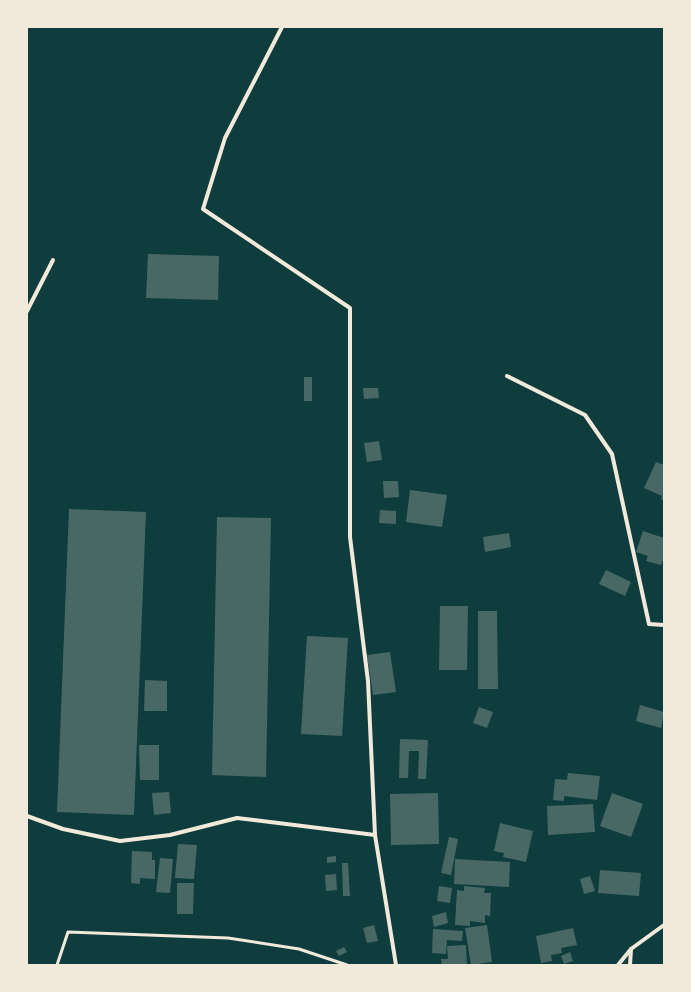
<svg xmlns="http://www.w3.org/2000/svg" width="691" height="992" viewBox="0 0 691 992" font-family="'Public Sans',sans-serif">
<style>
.building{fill:#486865}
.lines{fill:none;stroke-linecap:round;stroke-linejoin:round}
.service{stroke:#f1e9da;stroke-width:3}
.minor{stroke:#f1e9da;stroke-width:4}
</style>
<rect width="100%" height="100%" fill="#0f3d3e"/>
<!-- building -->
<g class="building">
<polygon points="148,254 219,256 218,300 146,298"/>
<rect x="304" y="377" width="8" height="24"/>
<polygon points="363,388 378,388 379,398 364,399"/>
<polygon points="379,441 382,460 367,462 364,443"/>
<polygon points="656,462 664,465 664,501 661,499 662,496 644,488"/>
<polygon points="383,481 398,481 399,497 384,498"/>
<polygon points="410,490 447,495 442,527 406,522"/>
<polygon points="69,509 146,512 134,815 57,812"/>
<polygon points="380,510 396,511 396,524 379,523"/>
<polygon points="217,517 271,518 266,777 212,775"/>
<polygon points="643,531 664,538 664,561 663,560 661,565 646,561 648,556 636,552"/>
<polygon points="509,533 511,547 485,552 483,537"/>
<polygon points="606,570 631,582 625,596 599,584"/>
<polygon points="440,606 468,606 467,670 439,670"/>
<polygon points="478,611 497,611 498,689 478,689"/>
<polygon points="307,636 348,638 342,736 301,734"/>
<polygon points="390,652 396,692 373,695 367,655"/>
<polygon points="145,680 167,681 167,711 144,711"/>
<polygon points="640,705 664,712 661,728 636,721"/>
<polygon points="479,707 493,712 487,728 473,723"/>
<polygon points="400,739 428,740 426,779 418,779 419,751 409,751 408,778 399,778"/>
<polygon points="139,745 159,745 159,780 140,780"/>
<polygon points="568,773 600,776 597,800 564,796 564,801 553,800 555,779 567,780"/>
<polygon points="169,792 171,813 154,815 152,793"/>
<polygon points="438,793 439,844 391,845 390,794"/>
<polygon points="612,793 643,804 631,837 600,826"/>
<polygon points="593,804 595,832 548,835 547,806"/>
<polygon points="500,823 533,831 526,862 503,857 504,853 494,851"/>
<polygon points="449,837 458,839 451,875 441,873"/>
<polygon points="178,844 197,845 194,879 175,878"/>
<polygon points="132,851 152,852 152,860 155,860 155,879 140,878 140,884 131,883"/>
<polygon points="336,856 336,862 327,863 327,857"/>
<polygon points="160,858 173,859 170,893 156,892"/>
<polygon points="455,859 510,862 509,887 454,884"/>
<polygon points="342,863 348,863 350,896 343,896"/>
<polygon points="600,870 641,873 639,896 598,893"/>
<polygon points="336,874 337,890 326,891 325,875"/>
<polygon points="590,876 595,891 584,894 580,879"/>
<polygon points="177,883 194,883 193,914 177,914"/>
<polygon points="439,886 452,888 450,903 437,901"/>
<polygon points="464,886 485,888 484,893 491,893 490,916 485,915 485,923 470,921 470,926 455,925 457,890 464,891"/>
<polygon points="446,912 448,923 434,927 432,916"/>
<polygon points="374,925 378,941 367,943 363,928"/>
<polygon points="487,925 492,962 471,965 465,928"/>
<polygon points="573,928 577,945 561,948 562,953 551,955 552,961 541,963 536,936"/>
<polygon points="433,929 463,931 462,941 447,940 446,954 432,953"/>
<polygon points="466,945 467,965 442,965 441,959 448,959 447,946"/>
<polygon points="344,947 347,952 339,956 336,951"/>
<polygon points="570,952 573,961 564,964 561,956"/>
</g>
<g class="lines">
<!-- service -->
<polyline class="service" points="57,965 68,932 228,938 299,949 347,965"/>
<!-- minor -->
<g class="minor">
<polyline points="282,27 225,138 203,209 350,308 350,537 368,681 375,835 396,965"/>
<polyline points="27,311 53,260"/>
<polyline points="507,376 585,415 612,454 649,624 664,625"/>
<polyline points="27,816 63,829 120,841 170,835 237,818 375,835"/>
<polyline points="618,965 631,949 664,925"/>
<polyline points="630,965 631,949"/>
</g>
</g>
<!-- border -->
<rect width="691" height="992" fill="none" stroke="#f1e9da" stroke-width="56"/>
</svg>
